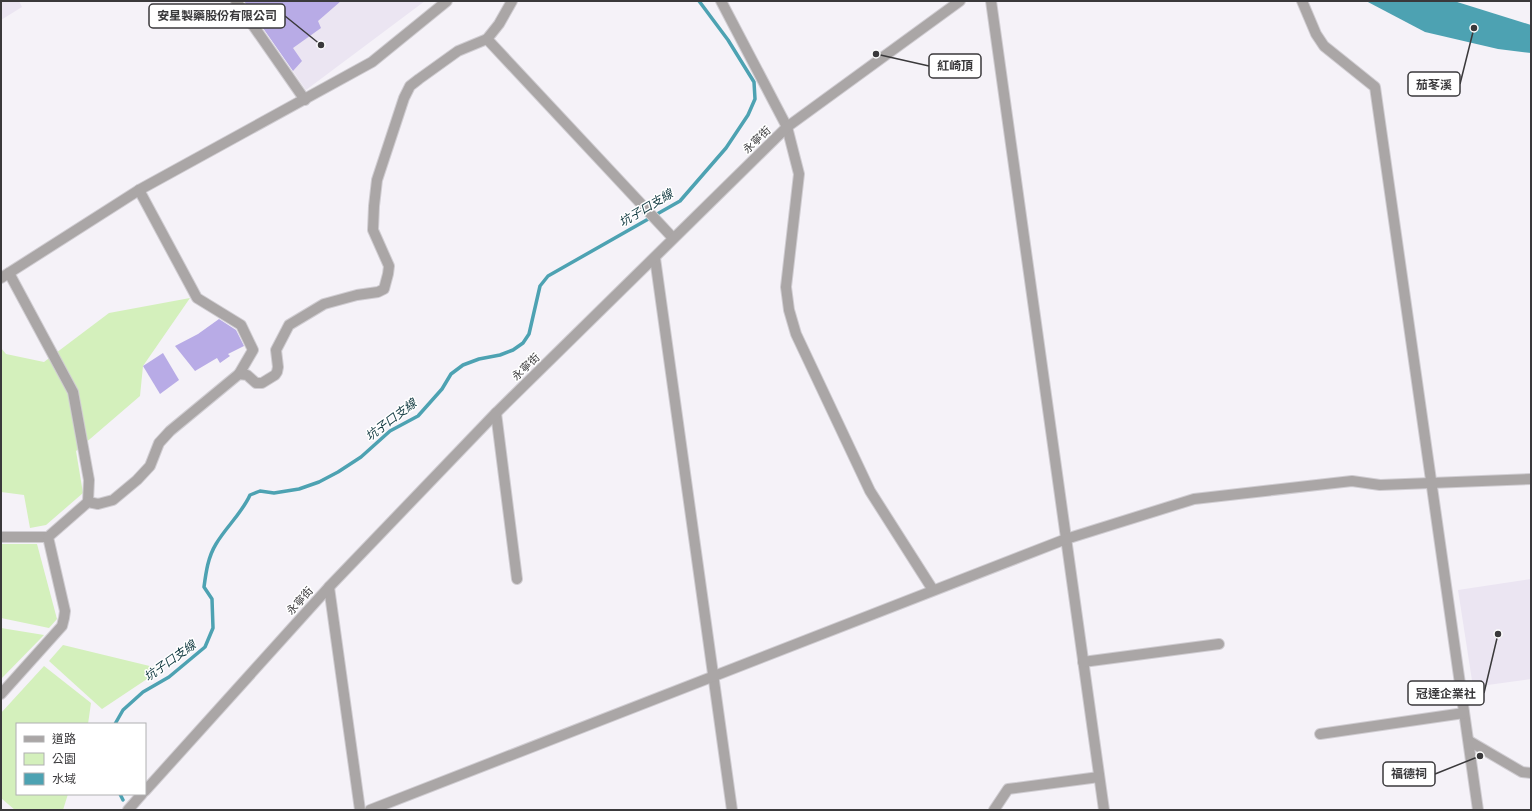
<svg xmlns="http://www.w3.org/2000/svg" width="1532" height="811" viewBox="0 0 1532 811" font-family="'Fira Sans Condensed','Noto Sans TC',sans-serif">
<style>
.built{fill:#ebe5f2}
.green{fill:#d4f0bc}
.water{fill:#4da2b2}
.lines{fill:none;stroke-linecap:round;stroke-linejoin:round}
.stream{stroke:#4da2b2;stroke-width:3.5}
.building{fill:#b8abe6}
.minor-casing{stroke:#d0cdd2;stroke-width:12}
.minor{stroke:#aaa6a6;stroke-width:10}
.labels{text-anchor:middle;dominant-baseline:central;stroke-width:3;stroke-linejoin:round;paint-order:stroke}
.street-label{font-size:11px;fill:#3a393b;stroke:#fff}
.water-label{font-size:12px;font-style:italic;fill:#113940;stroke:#fff}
.leader{fill:none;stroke:#3a393b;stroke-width:1.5}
.callout-dot{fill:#3a393b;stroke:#fff;stroke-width:1.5}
.callout{fill:#fff;stroke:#3a393b;stroke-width:1.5}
.callout-label{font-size:12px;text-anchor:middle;font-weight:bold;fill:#3a393b}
</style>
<rect width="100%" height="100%" fill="#f5f2f8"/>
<!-- built -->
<g class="built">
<polygon points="1,1 19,1 22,7 1,20"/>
<polygon points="245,1 425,1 306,90"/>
<polygon points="1531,579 1531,679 1473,687 1458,590"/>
</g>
<!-- green -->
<g class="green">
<polygon points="190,298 143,366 140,396 76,451 83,493 46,525 30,528 24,495 1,492 1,348 6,354 44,362 109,313"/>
<polygon points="1,544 37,544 57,619 49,628 1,618"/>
<polygon points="1,628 44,635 1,679"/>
<polygon points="63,645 162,669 102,709 49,661"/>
<polygon points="44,666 91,703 88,724 17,724 17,794 68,794 63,810 15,810 1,798 1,713"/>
</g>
<!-- water -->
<polygon class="water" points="1366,1 1454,1 1531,25 1531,53 1498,49 1425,32"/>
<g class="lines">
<!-- stream -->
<g class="stream">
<path d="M115,724l8,-14 20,-18 26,-15 36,-30 8,-19 -1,-29 -8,-12c2,-15 4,-30 12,-43 10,-17 26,-31 34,-49l10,-4 14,2 25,-4 20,-7 19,-10 23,-15 29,-26 28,-15 24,-27 9,-15 12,-9 16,-6 21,-4 13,-5 10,-7 6,-9 11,-48 8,-10 132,-75 46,-53 22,-33 7,-16 -1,-17 -26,-42 -29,-39"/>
<polyline points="120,794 123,800"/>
</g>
</g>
<!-- building -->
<g class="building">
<polygon points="244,1 341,1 318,21 321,28 293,48 302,61 293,71"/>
<polygon points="219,319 236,330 244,346 228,354 230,356 220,363 217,358 195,371 175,346 198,334"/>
<polygon points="163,353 179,380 160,394 143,366"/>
</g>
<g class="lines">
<!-- minor casing -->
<g class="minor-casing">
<g id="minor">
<polyline points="236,1 305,100"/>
<polyline points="721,1 787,127 799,174 786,287 789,310 796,334 870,491 933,590"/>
<polyline points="991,1 1104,810"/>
<polyline points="1302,1 1316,34 1324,46 1375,87 1478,810"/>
<polyline points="487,39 673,238"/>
<polyline points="139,190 197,298 241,325 253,350 239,374"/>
<polyline points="655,258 732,810"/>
<polyline points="9,273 73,392 89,480 88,502"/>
<polyline points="1,278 139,190 372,62 447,1"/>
<polyline points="496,413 517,579"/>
<polyline points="1,537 48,537"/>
<polyline points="329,587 360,810"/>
<polyline points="1083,662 1219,644"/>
<polyline points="1,694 62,626 64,618 65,611 48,537 88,502 98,504 113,500 137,480 150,466 159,443 170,431 239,374 247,375 256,383 262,383 275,375 277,372 278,367 276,350 289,325 324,304 357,295 378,292 384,289 388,274 389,266 373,230 374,206 377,180 404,98 410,86 419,79 458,51 487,39 499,24 512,1"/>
<polyline points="1320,734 1464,713"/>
<polyline points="1469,741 1522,772 1531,773"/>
<polyline points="145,791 329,587 496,413 787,127 960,1"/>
<polyline points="128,810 142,794"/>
<polyline points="370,810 1066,539 1194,499 1352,481 1380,485 1531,479"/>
<polyline points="994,810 1008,789 1099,777"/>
</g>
</g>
<!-- minor -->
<use href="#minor" class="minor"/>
</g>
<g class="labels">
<!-- street labels -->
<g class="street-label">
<text transform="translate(757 140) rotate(-44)">永寧街</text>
<text transform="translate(526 367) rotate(-44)">永寧街</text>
<text transform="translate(300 601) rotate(-48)">永寧街</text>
</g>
<!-- water labels -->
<g class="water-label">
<text transform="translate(646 208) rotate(-31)">坑子口支線</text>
<text transform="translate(391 420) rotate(-37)">坑子口支線</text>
<text transform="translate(170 661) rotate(-36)">坑子口支線</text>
</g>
</g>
<!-- callouts -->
<path class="leader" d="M321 45L285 16M876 54L929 66M1474 28L1460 84M1498 634L1484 693M1480 756L1435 774"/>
<g class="callout-dot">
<circle cx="321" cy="45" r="4"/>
<circle cx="876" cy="54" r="4"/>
<circle cx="1474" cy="28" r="4"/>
<circle cx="1498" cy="634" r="4"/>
<circle cx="1480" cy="756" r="4"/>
</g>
<g class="callout">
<rect x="149" y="4" width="136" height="24" rx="4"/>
<rect x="929" y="54" width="52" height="24" rx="4"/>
<rect x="1408" y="72" width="52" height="24" rx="4"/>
<rect x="1408" y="681" width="76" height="24" rx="4"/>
<rect x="1383" y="762" width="52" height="24" rx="4"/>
</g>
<g class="callout-label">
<text x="217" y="20">安星製藥股份有限公司</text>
<text x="955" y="70">紅崎頂</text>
<text x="1434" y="89">茄苳溪</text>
<text x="1446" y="698">冠達企業社</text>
<text x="1409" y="778">福德祠</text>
</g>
<!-- border -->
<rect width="1532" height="811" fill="none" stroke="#3a393b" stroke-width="4"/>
<!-- legend -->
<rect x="16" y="723" width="130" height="72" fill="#ffffff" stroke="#b0b0b1"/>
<rect x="24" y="736" width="20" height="6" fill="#aaa6a6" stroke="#b0b0b1"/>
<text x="52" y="743" font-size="12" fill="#3a393b">道路</text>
<rect x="24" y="753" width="20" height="12" fill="#d4f0bc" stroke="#b0b0b1"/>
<text x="52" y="763" font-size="12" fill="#3a393b">公園</text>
<rect x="24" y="773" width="20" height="12" fill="#4da2b2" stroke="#b0b0b1"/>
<text x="52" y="783" font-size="12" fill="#3a393b">水域</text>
</svg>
